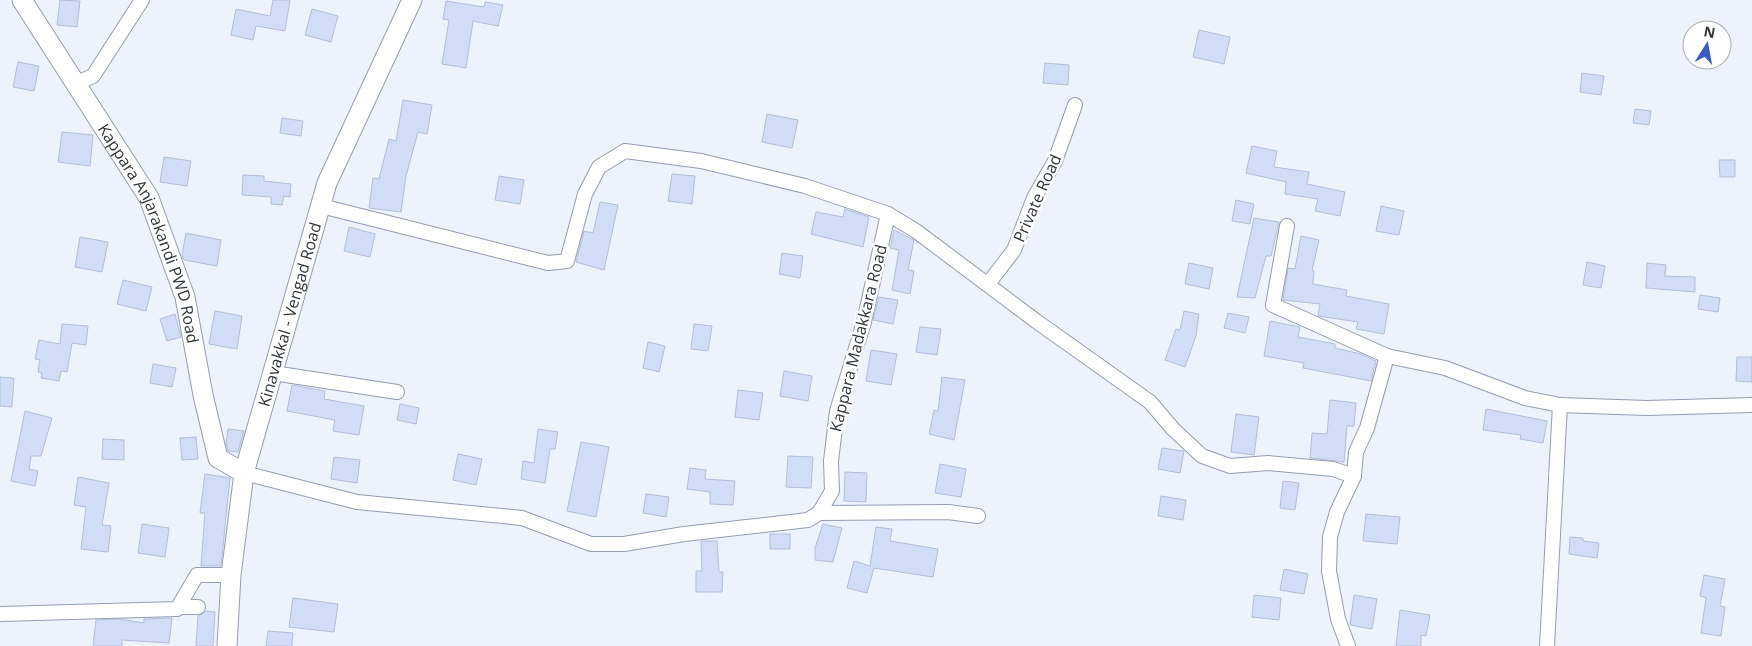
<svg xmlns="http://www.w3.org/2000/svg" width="1752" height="646" viewBox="0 0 1752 646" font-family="'Open Sans',sans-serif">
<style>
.building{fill:#d1dcf6;stroke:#b3bdd7}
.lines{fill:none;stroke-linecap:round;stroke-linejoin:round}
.minor-casing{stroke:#929cb4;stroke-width:16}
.secondary-casing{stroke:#929cb4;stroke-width:21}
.minor{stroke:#fff;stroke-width:14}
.secondary{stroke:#fff;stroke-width:19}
.labels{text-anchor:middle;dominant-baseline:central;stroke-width:5;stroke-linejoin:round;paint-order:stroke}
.street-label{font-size:16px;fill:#2f343e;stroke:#fff}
</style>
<rect width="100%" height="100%" fill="#edf2fc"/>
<!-- building -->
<g class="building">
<polygon points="60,0 80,1 77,27 57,25"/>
<polygon points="273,0 290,0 285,31 256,26 253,40 231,35 236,9 270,16"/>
<polygon points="446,1 484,7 485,2 503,5 498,26 473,21 466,68 442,64 449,20 443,19"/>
<polygon points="312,9 338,16 331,42 305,35"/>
<polygon points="1199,30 1230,37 1224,64 1193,57"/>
<polygon points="18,62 39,66 34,91 13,87"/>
<polygon points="1045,63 1069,65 1068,85 1043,83"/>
<polygon points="1582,73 1604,76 1601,95 1580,92"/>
<polygon points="403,100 432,105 427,134 418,132 406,176 401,212 369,208 373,178 379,179 389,139 396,141"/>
<polygon points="1635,109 1651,111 1649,125 1633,123"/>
<polygon points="767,114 798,120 792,148 762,142"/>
<polygon points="282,118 303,121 301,136 280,133"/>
<polygon points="62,132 93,135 90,166 58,162"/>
<polygon points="1252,146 1277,151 1274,167 1309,172 1307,184 1345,192 1340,216 1315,211 1318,199 1285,194 1286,182 1246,173"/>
<polygon points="164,157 191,161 187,186 160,182"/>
<polygon points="1719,160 1735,160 1735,177 1720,177"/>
<polygon points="672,174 695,176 692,204 668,201"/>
<polygon points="243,175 264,176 264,181 291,184 290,197 284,196 282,205 271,204 271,197 242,195"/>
<polygon points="499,176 524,180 520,204 495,200"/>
<polygon points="1236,200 1254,204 1250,224 1232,221"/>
<polygon points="600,202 618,205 604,270 576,262 584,231 593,233"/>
<polygon points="1381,206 1404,211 1399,235 1376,231"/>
<polygon points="845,209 869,217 863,247 811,234 816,212 843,217"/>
<polygon points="1254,218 1279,222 1271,256 1266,256 1255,298 1237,297"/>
<polygon points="349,227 375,234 370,257 344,251"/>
<polygon points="894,230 914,240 908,270 914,271 910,294 892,290 899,250 890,248"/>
<polygon points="186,233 221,240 217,266 184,260 182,255"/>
<polygon points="1301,236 1319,240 1312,271 1314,271 1313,284 1347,290 1346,296 1389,304 1384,334 1356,329 1358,322 1318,316 1320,304 1283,300 1288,268 1295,269"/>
<polygon points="80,237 108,242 102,272 75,267"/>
<polygon points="782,253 803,256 800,278 779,274"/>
<polygon points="1587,262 1605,266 1601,288 1583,285"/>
<polygon points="1189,263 1213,268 1209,289 1185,284"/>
<polygon points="1647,263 1666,265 1665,276 1695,277 1695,292 1646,288"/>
<polygon points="123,280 152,287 146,311 117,304"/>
<polygon points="1700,295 1720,298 1718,312 1698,309"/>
<polygon points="879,297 898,300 893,324 873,320"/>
<polygon points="215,311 242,316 237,349 209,344"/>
<polygon points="1184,311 1199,314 1196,336 1185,367 1165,360 1176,329 1180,330"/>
<polygon points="1228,313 1249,317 1245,333 1224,328"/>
<polygon points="175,314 181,337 167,341 160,319"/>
<polygon points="1270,321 1300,327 1298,337 1335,344 1335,348 1361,354 1376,361 1371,381 1303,368 1304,363 1264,356"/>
<polygon points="62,324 88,326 86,345 72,343 67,372 61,371 59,381 41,378 42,373 38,372 40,360 35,359 39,340 60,344"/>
<polygon points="694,324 712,326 708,351 691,349"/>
<polygon points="920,327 941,329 937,355 916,352"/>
<polygon points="648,342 665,346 659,372 643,368"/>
<polygon points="871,350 897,354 891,385 866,381"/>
<polygon points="1737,357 1752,357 1752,382 1736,381"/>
<polygon points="153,364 176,368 172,387 150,383"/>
<polygon points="784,371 812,376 808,401 780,396"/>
<polygon points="0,377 14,378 12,407 0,406"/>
<polygon points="942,377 965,380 954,440 929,434 934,410 938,411"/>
<polygon points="292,385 325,391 324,399 364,406 359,435 333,431 335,420 287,411"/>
<polygon points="738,390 763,393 759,420 735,417"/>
<polygon points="1330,400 1356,403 1354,426 1347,426 1344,462 1310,458 1312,433 1327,434"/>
<polygon points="400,404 419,408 416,424 397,420"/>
<polygon points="1486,409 1547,421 1543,443 1520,439 1521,435 1483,430"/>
<polygon points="25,411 52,418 41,456 31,456 29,469 38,471 35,486 11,481"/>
<polygon points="1236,414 1259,417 1254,455 1231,452"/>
<polygon points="228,429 244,431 238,452 228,451 226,443"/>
<polygon points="538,429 558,432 555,449 550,449 545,483 521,479 523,461 534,463"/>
<polygon points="196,437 198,459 182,460 180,438"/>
<polygon points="103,439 124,440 124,460 102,459"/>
<polygon points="581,442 609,447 596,517 567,511"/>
<polygon points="1162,448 1184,451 1180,473 1158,469"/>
<polygon points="458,454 482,459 476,485 453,480"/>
<polygon points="788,456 813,457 811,488 786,487"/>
<polygon points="334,457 360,460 357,483 331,479"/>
<polygon points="940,464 966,469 961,497 935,493"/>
<polygon points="690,468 706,470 705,479 735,481 733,505 710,504 710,492 687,489"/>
<polygon points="845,472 867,473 866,502 844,501"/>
<polygon points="205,474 230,478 221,566 201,566 205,513 200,513"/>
<polygon points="78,477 109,483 102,525 111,526 108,552 81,549 86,507 74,505"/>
<polygon points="1283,481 1299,483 1295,510 1280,508"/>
<polygon points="646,494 669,497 666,517 643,513"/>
<polygon points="1161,496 1186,500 1183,520 1158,516"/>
<polygon points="1366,514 1400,517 1397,544 1363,541"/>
<polygon points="142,524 169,528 165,557 138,553"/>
<polygon points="823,524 842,528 833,562 815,560 815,548"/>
<polygon points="876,527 892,529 890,541 938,549 933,577 874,568 867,593 847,588 854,561 870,566"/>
<rect x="770" y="534" width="20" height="15"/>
<polygon points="1570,537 1583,538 1583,541 1599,543 1597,558 1569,554"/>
<polygon points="701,541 717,541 719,572 723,572 722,592 696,592 696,571 702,571"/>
<polygon points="1284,569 1308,574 1304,594 1280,590"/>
<polygon points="1704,575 1725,579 1720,606 1725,607 1721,636 1701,633 1706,598 1700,596"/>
<polygon points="1254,595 1281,598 1279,620 1252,617"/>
<polygon points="1354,595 1377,599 1372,629 1350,625"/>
<polygon points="293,598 338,604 334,632 289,627"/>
<polygon points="1400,610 1430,615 1426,636 1421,635 1421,646 1396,646"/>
<polygon points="206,611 215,612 213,646 196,646 198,616"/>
<polygon points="172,618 169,643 122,640 122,646 93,646 96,620 120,619 144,623 144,619"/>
<polygon points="268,631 293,633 292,646 266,646"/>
</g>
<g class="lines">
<!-- minor casing -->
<g class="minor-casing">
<g id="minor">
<polyline points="77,83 93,76 142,0"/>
<polyline points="321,206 548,263 567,261 585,194 599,167 625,151 701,161 805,186 888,214"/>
<polyline points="1287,226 1273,305 1387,356"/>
<polyline points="988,284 1014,250 1034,198 1055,161 1075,105"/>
<polyline points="273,373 397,392"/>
<polyline points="244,473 357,502 522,518 591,544 624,544 684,534 808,520 819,513 832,491 831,461 837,411 864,322 888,214 916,231 1036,321 1150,402 1173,429 1202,456 1230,466 1268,463 1333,469 1354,476"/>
<polyline points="819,513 948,512 978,516"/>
<polyline points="179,607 198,607"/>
<polyline points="0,614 177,609 197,575 231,575"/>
<polyline points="1348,646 1338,619 1329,571 1330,537 1337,512 1354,476 1356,452 1367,428 1387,356 1445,368 1525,398 1560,405 1647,408 1752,405"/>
<polyline points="1547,646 1560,405"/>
</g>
</g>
<!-- secondary casing -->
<g class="secondary-casing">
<g id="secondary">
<path id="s1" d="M22,0l127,198 36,99 18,98 15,63 26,15"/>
<path id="s2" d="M227,646l4,-71 13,-102 83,-290 85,-183"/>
</g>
</g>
<!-- minor -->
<use href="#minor" class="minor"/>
<!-- secondary -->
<use href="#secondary" class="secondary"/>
</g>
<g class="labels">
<!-- street labels -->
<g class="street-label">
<text transform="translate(1037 198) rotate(-66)">Private Road</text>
<text stroke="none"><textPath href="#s1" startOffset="268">Kappara Anjarakandi PWD Road</textPath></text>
<text stroke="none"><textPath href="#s2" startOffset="339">Kinavakkal - Vengad Road</textPath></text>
<text transform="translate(858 338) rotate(-76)">Kappara Madakkara Road</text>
</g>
</g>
<!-- north arrow -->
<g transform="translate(1707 45) rotate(11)"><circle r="24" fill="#ffffff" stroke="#acaeb2"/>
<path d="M0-4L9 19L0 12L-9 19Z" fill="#3958ca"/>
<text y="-8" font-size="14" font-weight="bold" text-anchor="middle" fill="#2f343e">N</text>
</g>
</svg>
